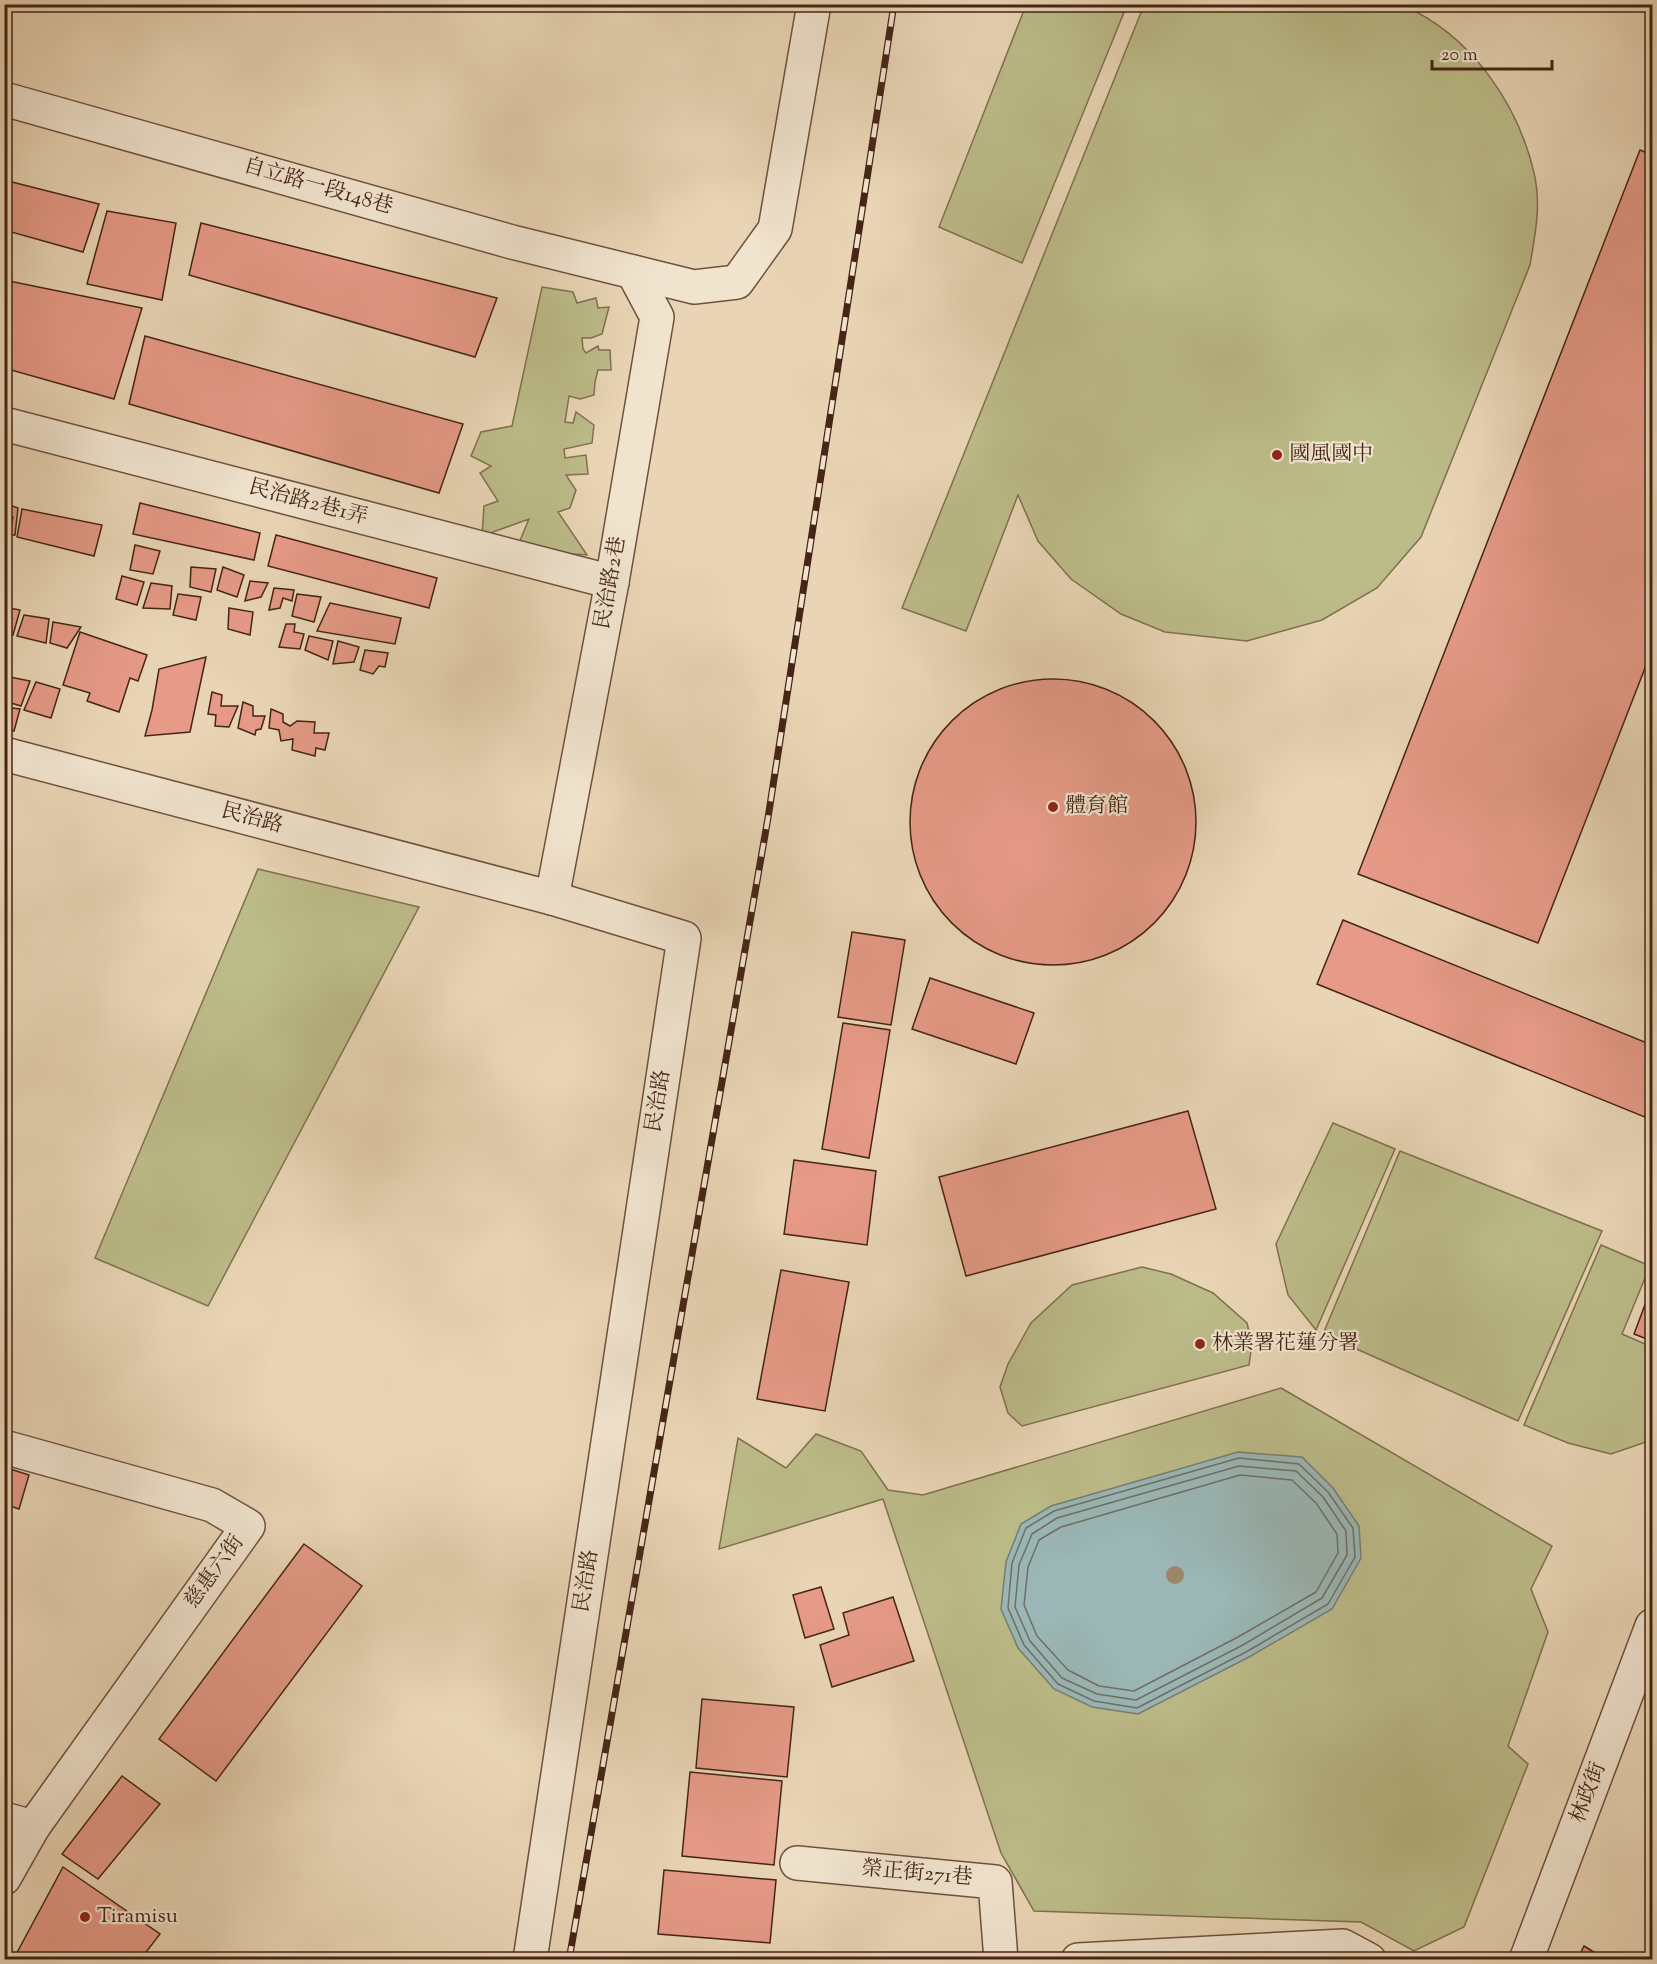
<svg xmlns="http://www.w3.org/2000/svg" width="1657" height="1964" viewBox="0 0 1657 1964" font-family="'Sorts Mill Goudy','Noto Serif TC',serif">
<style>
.green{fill:#bcbc89;stroke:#81704f;stroke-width:1.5}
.water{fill:#9ab7b6;stroke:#787d76;stroke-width:1.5}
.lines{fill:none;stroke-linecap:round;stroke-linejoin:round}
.shore{stroke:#706e66;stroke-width:1.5}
.building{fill:#e69a87;stroke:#462515;stroke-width:1.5}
.minor-casing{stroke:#6f513d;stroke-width:36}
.minor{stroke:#f1e4cf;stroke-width:33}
.rail-casing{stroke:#462515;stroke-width:7}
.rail{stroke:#f1e4cf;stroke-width:4.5;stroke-dasharray:14;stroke-linecap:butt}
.tree{fill:#9d856a}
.poi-dot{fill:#8f2418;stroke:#f1e4cf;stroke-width:2}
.labels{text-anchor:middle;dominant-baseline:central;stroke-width:4.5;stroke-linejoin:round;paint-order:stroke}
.street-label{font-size:21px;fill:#462515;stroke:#f1e4cf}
.poi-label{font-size:21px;fill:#462515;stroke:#f1e4cf;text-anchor:start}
</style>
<rect width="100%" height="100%" fill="#e9d5b5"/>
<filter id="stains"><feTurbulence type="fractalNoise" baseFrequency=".00333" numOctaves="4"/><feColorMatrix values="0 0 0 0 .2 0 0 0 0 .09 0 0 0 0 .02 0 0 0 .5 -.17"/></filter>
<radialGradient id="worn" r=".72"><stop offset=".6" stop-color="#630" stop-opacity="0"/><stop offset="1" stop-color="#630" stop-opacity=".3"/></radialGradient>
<!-- green -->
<g class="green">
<polygon points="1026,5 1127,5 1022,263 939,227"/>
<path d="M1220,5h182c69,30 117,99 133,172 6,29 0,59 -5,88l-109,272 -44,51 -55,32 -75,21 -82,-9 -44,-18 -50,-35 -33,-38 -20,-46 -52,136 -64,-23 242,-603h67l-1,3z"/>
<polygon points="542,287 573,292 577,303 596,298 598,308 609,307 602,334 591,338 582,338 583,349 586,353 598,346 599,350 610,350 611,370 598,370 595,382 594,395 580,399 569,396 565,422 573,423 576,412 594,425 592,443 564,449 565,458 586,455 588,474 566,475 576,490 570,508 558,512 587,555 516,550 529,519 482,536 484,506 498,501 480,473 491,466 471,456 481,432 512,426"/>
<polygon points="258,869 419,907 208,1306 95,1258"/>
<polygon points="1333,1123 1395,1149 1316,1330 1288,1295 1276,1244"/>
<polygon points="1400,1151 1602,1231 1518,1421 1323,1334"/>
<polygon points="1601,1245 1650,1266 1622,1334 1652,1347 1652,1440 1611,1454 1568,1443 1524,1425"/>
<polygon points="1142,1267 1171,1274 1213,1293 1247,1323 1252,1344 1249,1365 1022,1426 1008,1413 1000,1387 1008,1364 1031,1323 1072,1285"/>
<polygon points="1281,1388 1552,1546 1531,1589 1548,1632 1508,1746 1528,1764 1464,1927 1414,1951 1361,1922 1034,1911 1001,1853 883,1499 719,1549 738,1438 786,1468 816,1434 861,1451 888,1490 923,1495"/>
</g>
<!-- water -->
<polygon class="water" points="1238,1452 1302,1457 1333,1488 1359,1526 1361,1558 1332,1609 1249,1657 1138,1714 1092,1707 1054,1689 1018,1648 1001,1609 1006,1562 1021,1524 1051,1506"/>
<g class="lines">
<!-- shore -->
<g class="shore">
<polygon points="1239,1458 1299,1464 1328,1492 1353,1528 1355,1557 1328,1604 1246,1652 1137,1708 1094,1701 1058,1684 1024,1645 1008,1608 1012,1563 1026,1528 1054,1511"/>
<polygon points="1239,1466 1296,1471 1323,1497 1346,1531 1347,1555 1322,1598 1243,1645 1136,1700 1097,1694 1062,1678 1030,1641 1015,1607 1019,1565 1032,1534 1057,1518"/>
<polygon points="1240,1475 1292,1480 1316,1503 1337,1534 1338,1553 1316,1592 1238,1637 1134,1691 1099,1686 1068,1670 1037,1636 1024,1605 1028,1567 1039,1540 1061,1527"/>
</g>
</g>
<!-- building -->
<g class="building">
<polygon points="1640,150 1652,155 1652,650 1538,943 1358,874"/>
<polygon points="4,180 99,204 83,252 4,230"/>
<polygon points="107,211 176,223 162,300 87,284"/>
<polygon points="201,223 497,298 475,357 189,275"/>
<polygon points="4,280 142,308 114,399 4,368"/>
<polygon points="145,336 463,424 439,493 129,404"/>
<polygon points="4,503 18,508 15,535 9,535 13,517 4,515"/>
<polygon points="140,503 260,533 254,560 133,534"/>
<polygon points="22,509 102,525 94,556 17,537"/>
<polygon points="276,535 437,578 429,608 268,566"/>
<polygon points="135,545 160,551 153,574 130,570"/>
<polygon points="191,567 216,569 211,592 190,587"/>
<polygon points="223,567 244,575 237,597 217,590"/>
<polygon points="122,576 144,582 137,605 116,599"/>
<polygon points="250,581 268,583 261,597 245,601"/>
<polygon points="151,583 172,586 170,609 143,608"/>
<polygon points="274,588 294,590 292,601 283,598 280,608 269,610"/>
<polygon points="178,594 201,597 196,620 173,615"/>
<polygon points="297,594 321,597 314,622 292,616"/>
<polygon points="330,603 401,618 395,644 317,631"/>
<polygon points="4,607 20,610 13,635 4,633"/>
<polygon points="229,608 253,612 250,635 228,629"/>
<polygon points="24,615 49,619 46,643 17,636"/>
<polygon points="53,622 81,627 67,648 50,643"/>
<polygon points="286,624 295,624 294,632 304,634 300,649 279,647"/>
<polygon points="80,632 147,655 138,681 130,678 119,712 87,701 90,693 63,685"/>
<polygon points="309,636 333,641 328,660 305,650"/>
<polygon points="338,641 359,647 354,662 333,664"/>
<polygon points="365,650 388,653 385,667 379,666 373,674 360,670"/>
<polygon points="206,657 190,732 145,736 152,710 159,669"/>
<polygon points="5,676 30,681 21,706 4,701"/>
<circle cx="1053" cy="822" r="143"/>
<polygon points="36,682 60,689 51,718 24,710"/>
<polygon points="212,692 222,695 221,706 238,706 229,727 215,726 216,715 208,714"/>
<polygon points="243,702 253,706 253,716 265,716 261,729 256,730 255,735 238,728"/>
<polygon points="4,707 20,709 14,731 4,728"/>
<polygon points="271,709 283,714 283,722 290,726 297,721 315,722 314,733 329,733 325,750 316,748 315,756 292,750 293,739 281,741 279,730 269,728"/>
<polygon points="1343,920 1652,1045 1652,1120 1317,984"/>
<polygon points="852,932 905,940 891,1025 838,1017"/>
<polygon points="930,978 1034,1013 1016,1064 912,1029"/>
<polygon points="843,1023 890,1030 869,1158 822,1149"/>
<polygon points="1188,1111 1216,1209 966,1276 939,1177"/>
<polygon points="794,1160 876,1171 867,1245 784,1234"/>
<polygon points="781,1270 849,1282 825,1411 757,1399"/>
<polygon points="1652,1286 1652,1341 1634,1334"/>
<polygon points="4,1467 29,1475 19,1509 4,1504"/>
<polygon points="304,1544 362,1586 216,1781 159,1739"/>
<polygon points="821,1587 834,1629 805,1638 793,1595"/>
<polygon points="893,1597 914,1661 832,1687 820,1645 849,1635 843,1613"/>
<polygon points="702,1699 794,1707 787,1777 696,1768"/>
<polygon points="690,1772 782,1781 774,1865 682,1856"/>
<polygon points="122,1776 160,1804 98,1879 62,1854"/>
<polygon points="63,1867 160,1934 140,1960 13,1960"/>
<polygon points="664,1870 776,1880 770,1943 658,1934"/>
<polygon points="1584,1946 1607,1960 1577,1960"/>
</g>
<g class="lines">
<!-- minor casing -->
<g class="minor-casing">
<g id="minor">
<polyline points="4,99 512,242 694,287 737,282 775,229 814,4"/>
<polyline points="4,424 612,582"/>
<polyline points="4,754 552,898 684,938 530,1960"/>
<polyline points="552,898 612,582 657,317 633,272"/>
<polyline points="4,1447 212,1505 248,1526 33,1827 4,1878"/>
<polyline points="4,1819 33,1827"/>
<polyline points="797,1863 995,1882 1001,1960"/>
<polyline points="1078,1960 1343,1946 1369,1960"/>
<polyline points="1526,1960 1652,1626"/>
</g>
</g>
<!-- minor -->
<use href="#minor" class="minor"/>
<!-- rail casing -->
<g class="rail-casing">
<polyline id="rail" points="569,1960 768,818 894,4"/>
</g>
<!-- rail -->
<use href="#rail" class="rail"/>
</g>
<!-- trees -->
<circle class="tree" cx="1175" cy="1575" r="9"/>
<!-- markers -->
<g class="poi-dot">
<circle cx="1277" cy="455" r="6"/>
<circle cx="1053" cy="807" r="6"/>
<circle cx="1200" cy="1344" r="6"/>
<circle cx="85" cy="1917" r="6"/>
</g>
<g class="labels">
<!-- street labels -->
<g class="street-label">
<text transform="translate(318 187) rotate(16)">自立路一段148巷</text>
<text transform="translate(308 503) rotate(15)">民治路2巷1弄</text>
<text transform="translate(611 583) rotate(-80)">民治路2巷</text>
<text transform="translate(252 819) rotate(15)">民治路</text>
<text transform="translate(659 1101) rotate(-81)">民治路</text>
<text transform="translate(215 1572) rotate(-54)">慈惠六街</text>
<text transform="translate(587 1581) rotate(-81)">民治路</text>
<text transform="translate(1589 1793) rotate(-69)">林政街</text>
<text transform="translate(917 1874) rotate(5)">榮正街271巷</text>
</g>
<!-- poi labels -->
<g class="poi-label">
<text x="1289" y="455">國風國中</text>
<text x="1065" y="807">體育館</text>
<text x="1212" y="1344">林業署花蓮分署</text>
<text x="97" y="1917">Tiramisu</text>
</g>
</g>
<!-- margin -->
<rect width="1657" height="1964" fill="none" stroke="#e9d5b5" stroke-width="24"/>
<rect x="6" y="6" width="1645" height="1952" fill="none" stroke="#462515" stroke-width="3"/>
<rect x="12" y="12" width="1633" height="1940" fill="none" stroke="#462515" stroke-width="1.5"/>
<!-- scale -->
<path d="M1432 60v9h120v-9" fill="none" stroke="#462515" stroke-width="3"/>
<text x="1441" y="60" font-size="18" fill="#462515" stroke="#f1e4cf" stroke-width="4.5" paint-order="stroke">20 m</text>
<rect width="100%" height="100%" filter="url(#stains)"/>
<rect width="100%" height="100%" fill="url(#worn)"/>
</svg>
